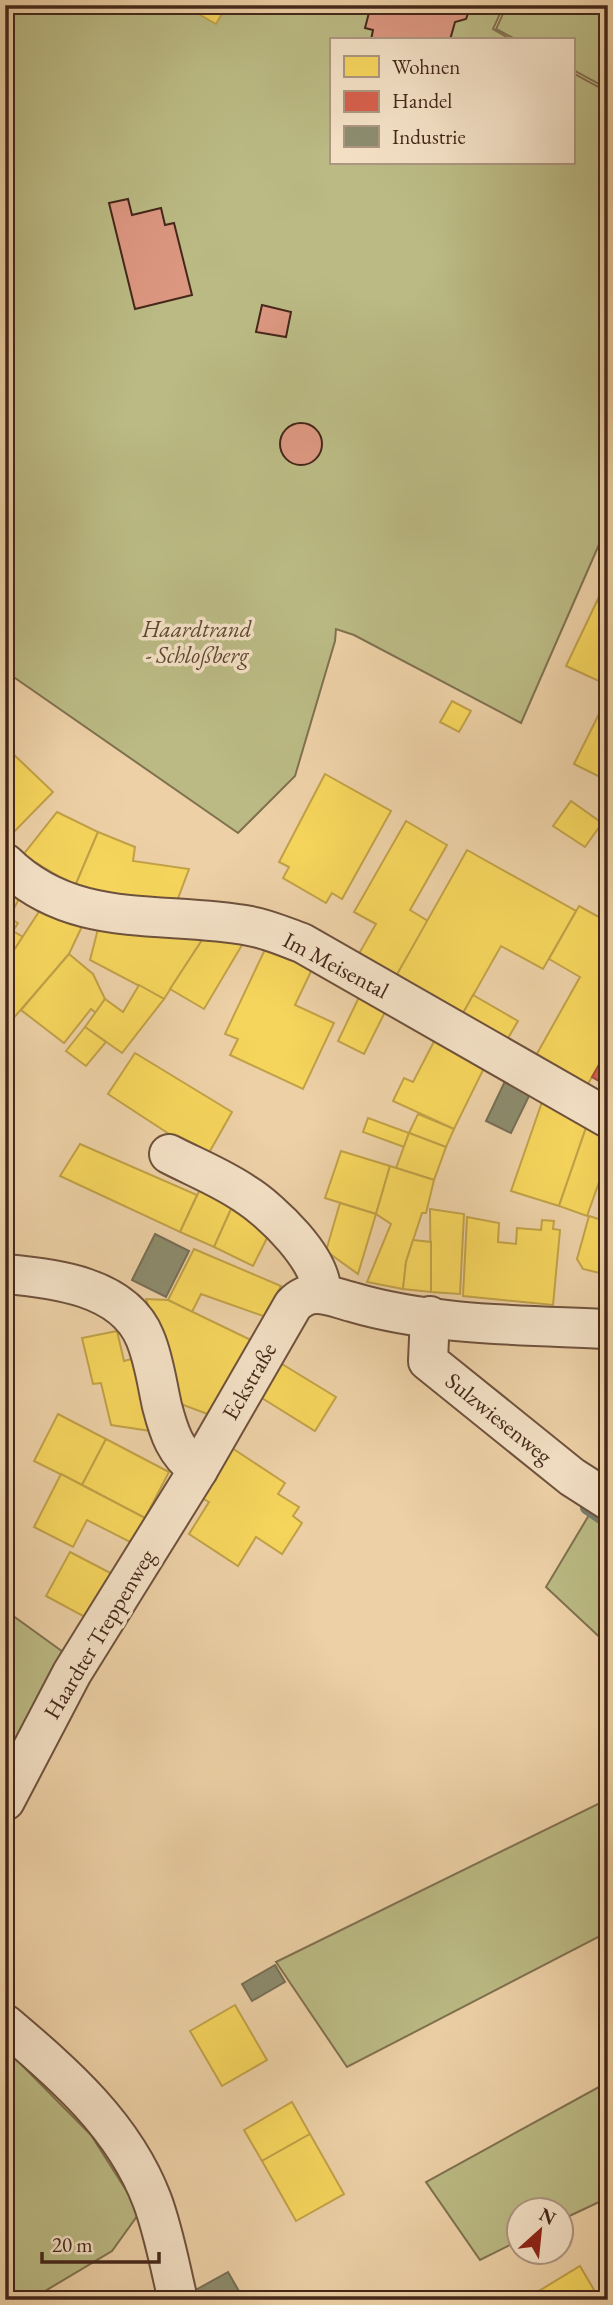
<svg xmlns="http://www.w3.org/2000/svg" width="613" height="2305" viewBox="0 0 613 2305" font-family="'EB Garamond',serif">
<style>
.green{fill:#bbba84;stroke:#80714f;stroke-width:2}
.homes{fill:#f6d55c;stroke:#c1a148;stroke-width:2}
.shops{fill:#d6604d;stroke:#aa4f3e;stroke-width:2}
.industry{fill:#8c8c6e;stroke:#776e55;stroke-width:2}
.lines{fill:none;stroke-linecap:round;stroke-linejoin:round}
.stream{stroke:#777e6f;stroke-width:12}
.building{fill:#dc9781;stroke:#45281a;stroke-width:2}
.minor-casing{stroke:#6f523d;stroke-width:42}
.minor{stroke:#f3e0c5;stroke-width:38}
.labels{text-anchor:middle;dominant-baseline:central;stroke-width:7;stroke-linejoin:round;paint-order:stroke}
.park-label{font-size:23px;font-style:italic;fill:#5d452f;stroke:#f3e0c5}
.street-label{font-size:23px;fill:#45281a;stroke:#f3e0c5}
</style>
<rect width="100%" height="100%" fill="#edd0a6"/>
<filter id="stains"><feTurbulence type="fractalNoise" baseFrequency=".00286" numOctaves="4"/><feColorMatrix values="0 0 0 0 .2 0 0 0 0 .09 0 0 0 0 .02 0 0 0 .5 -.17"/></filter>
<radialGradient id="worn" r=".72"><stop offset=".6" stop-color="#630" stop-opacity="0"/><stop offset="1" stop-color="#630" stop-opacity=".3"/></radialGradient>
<!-- green -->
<g class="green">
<polygon points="5,5 504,5 493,29 512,40 331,40 331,163 573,163 573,73 608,92 608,285 599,310 608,315 608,524 521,723 354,635 336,629 335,641 295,776 238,833 5,671"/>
<polygon points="507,5 608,5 608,89 573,70 573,40 517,40 496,29"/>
<polygon points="595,1505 608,1514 608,1645 546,1587"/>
<polygon points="5,1610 70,1657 5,1772"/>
<polygon points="608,1799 608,1932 347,2067 276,1962"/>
<polygon points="5,2048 91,2135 140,2212 112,2251 30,2300 5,2300"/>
<polygon points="608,2082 608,2210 599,2202 561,2220 560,2210 518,2210 518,2241 480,2260 426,2182"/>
</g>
<!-- homes -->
<g class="homes">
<polygon points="183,5 227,5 216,24"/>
<polygon points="608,578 608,612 597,601"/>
<polygon points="597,601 608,612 608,667 601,682 566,666"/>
<polygon points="608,696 608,781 574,764"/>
<polygon points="452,701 471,711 459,732 440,722"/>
<polygon points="9,750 53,792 10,836 5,832 5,754"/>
<polygon points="325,774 391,811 342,899 332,893 326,903 283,878 289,867 279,862"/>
<polygon points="571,801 602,823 585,847 553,826"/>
<polygon points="57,812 98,832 75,886 23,855"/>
<polygon points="406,821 447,845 410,910 428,921 395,978 357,957 376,924 354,912"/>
<polygon points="98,832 135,847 133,861 189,869 174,909 75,886"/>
<polygon points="467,850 576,911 543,969 501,946 462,1015 395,978"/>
<polygon points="5,886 21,895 9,918 18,923 13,931 23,937 5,964"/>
<polygon points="579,906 608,922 608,1049 585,1089 534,1059 580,977 549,959"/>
<polygon points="42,907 85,920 69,954 5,1028 5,964"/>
<polygon points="99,925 204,937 164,999 90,960"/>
<polygon points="204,937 245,940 204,1009 170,989"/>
<polygon points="269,941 315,963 295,1005 334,1023 303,1089 230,1055 238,1039 225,1034"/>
<polygon points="69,954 93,974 105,999 96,1013 91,1009 64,1043 21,1010"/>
<polygon points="139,985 164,999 122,1053 85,1027 105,999 123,1012"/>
<polygon points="361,993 388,1006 364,1054 338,1041"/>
<polygon points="473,995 518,1021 507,1040 462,1015"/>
<polygon points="85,1027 106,1042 86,1066 66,1051"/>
<polygon points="440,1030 489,1058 454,1129 393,1101 404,1078 413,1082"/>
<polygon points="135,1053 232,1112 206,1158 108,1094"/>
<polygon points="542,1102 589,1119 559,1206 511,1191"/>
<polygon points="418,1114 454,1129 446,1147 409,1133"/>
<polygon points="368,1118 409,1133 404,1147 363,1132"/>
<polygon points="589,1119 608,1131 608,1157 587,1216 559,1206"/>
<polygon points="409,1133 446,1147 434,1180 396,1168"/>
<polygon points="80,1144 197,1195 180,1232 60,1176"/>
<polygon points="341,1151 390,1166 376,1214 325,1198"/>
<polygon points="390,1166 434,1180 426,1213 422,1213 406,1262 403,1289 367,1282 391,1224 376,1214"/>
<polygon points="203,1183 236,1198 214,1247 180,1232"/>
<polygon points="236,1198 275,1222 253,1266 214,1247"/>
<polygon points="340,1203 376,1214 358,1274 326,1251"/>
<polygon points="430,1209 464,1214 460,1294 431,1292"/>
<polygon points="589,1216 608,1222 608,1275 583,1269 577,1259"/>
<polygon points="467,1217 499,1223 498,1242 516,1244 517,1228 541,1230 542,1220 554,1221 553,1229 560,1230 553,1305 463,1296"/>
<polygon points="413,1240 431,1242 431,1292 403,1289 406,1262"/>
<polygon points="194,1249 281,1286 266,1317 201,1294 192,1312 168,1300"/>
<polygon points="146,1299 168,1300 255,1342 218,1418 170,1400 175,1388"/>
<polygon points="117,1331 124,1361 146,1355 164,1433 111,1425 101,1383 93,1384 82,1338"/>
<polygon points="277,1361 336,1397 315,1431 257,1395"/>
<polygon points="58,1414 106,1439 82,1485 34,1461"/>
<polygon points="106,1439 169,1472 145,1518 82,1485"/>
<polygon points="232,1448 285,1483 278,1494 299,1507 293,1516 302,1523 282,1554 256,1537 238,1566 189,1534 209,1502 200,1497"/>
<polygon points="61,1474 145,1518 132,1543 87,1520 73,1547 34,1527"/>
<polygon points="70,1552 120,1578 96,1623 46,1596"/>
<polygon points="235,2005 267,2060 222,2086 190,2031"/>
<polygon points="292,2102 310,2134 262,2161 244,2130"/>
<polygon points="310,2134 344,2194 296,2221 262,2161"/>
<polygon points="580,2266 600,2300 524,2300"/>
</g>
<!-- shops -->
<polygon class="shops" points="608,1049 608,1086 592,1077"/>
<!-- industry -->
<g class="industry">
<polygon points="506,1079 531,1092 511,1133 486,1121"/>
<polygon points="155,1234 189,1251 166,1297 132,1280"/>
<polygon points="275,1965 285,1982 252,2001 242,1984"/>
<polygon points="228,2272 244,2300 197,2300 192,2292"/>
</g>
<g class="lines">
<!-- stream -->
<polyline class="stream" points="586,1508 608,1523"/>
</g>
<!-- building -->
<g class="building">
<polygon points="371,5 470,5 470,8 466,19 455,22 450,40 371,40 373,30 365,28"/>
<polygon points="128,199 132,215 161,208 165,225 174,223 192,295 135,309 109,203"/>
<polygon points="262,305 291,312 286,337 256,332"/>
<circle cx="301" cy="444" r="21"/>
</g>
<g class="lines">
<!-- minor casing -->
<g class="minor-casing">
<g id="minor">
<path d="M5,863c69,68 158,47 245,63 18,3 35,11 52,17l306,175"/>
<path d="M169,1154c25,13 53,24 76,40 26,16 79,67 76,99"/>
<path d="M5,1274c48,4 119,12 140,64 9,21 12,46 17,68 7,27 13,46 36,64"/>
<polyline points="430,1316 428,1361 572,1477 608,1500"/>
<path d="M5,1801l67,-128 126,-203 95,-165c18,-19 36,-9 59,-3 81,24 172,23 256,27"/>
<path d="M5,2024c59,50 119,102 147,176 12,32 18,67 26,100"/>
</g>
</g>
<!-- minor -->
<use href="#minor" class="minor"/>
</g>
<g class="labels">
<!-- park labels -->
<g class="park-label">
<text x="197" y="629">Haardtrand<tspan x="197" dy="26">- Schloßberg</tspan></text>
</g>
<!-- street labels -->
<g class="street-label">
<text transform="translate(336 965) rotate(28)">Im Meisental</text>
<text transform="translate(249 1381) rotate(-60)">Eckstraße</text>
<text transform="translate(499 1418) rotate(39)">Sulzwiesenweg</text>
<text transform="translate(99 1634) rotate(-59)">Haardter Treppenweg</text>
</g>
</g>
<!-- margin -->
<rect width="613" height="2305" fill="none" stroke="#edd0a6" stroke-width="28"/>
<rect x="7" y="7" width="599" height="2291" fill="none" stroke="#45281a" stroke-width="3.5"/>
<rect x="14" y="14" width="585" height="2277" fill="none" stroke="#45281a" stroke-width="2"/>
<!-- legend -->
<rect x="330" y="38" width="245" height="126" fill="#f3e0c5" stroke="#ad9681" stroke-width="2"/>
<rect x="344" y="56" width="35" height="21" fill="#f6d55c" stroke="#ad9681" stroke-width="2"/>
<text x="392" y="74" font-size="21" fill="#45281a">Wohnen</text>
<rect x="344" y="91" width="35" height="21" fill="#d6604d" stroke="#ad9681" stroke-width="2"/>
<text x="392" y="108" font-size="21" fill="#45281a">Handel</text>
<rect x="344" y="126" width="35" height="21" fill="#8c8c6e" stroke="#ad9681" stroke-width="2"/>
<text x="392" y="144" font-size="21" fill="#45281a">Industrie</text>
<!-- north arrow -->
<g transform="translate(540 2231) rotate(27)"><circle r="33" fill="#f3e0c5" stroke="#ad9681" stroke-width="2"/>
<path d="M0-5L12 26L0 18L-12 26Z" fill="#8f2418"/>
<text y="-10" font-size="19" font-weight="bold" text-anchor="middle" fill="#45281a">N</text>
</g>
<!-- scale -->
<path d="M42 2252v10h117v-10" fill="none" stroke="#45281a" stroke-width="3.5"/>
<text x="52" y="2252" font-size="21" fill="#45281a" stroke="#f3e0c5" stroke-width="5" paint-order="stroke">20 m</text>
<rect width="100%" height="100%" filter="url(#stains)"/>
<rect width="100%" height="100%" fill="url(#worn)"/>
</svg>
